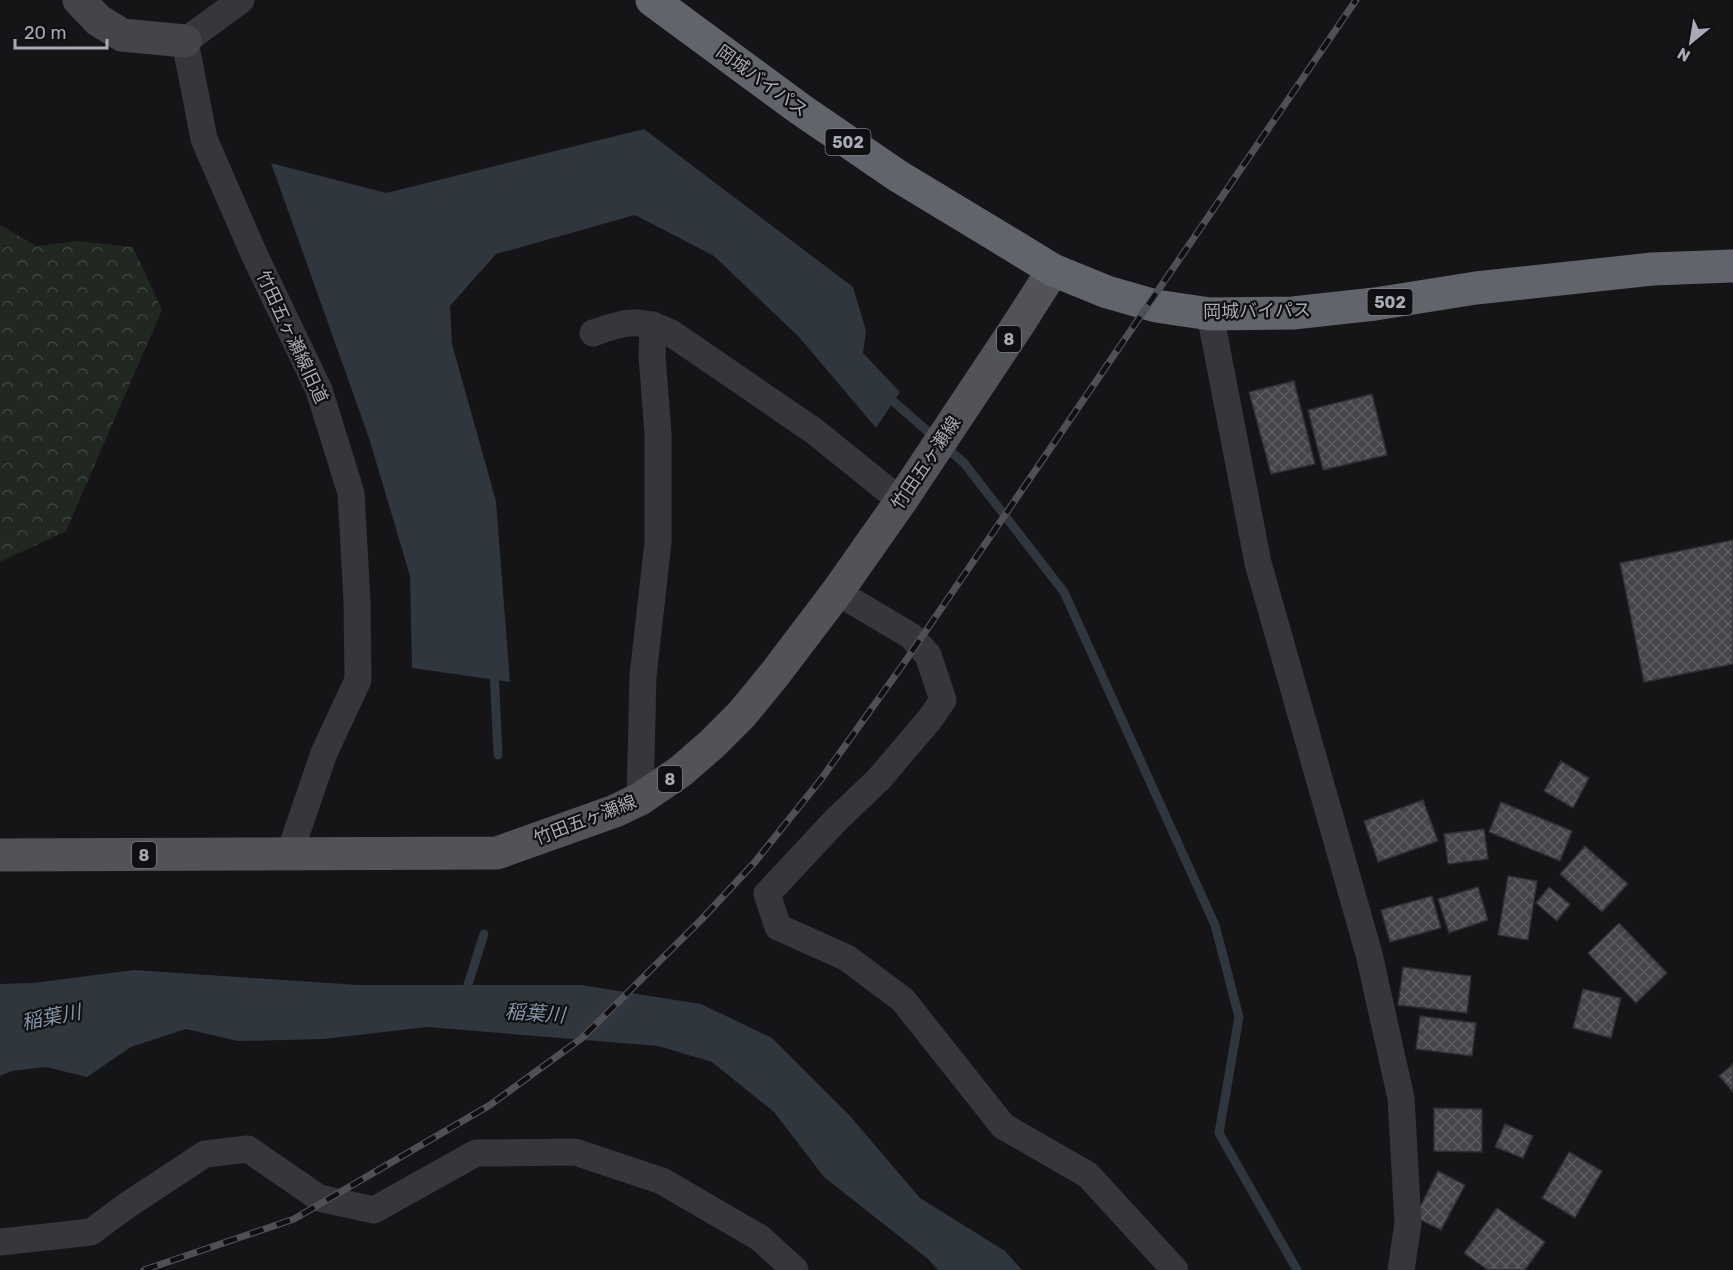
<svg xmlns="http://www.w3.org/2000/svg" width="1733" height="1270" viewBox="0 0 1733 1270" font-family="Rubik,'Noto Sans JP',sans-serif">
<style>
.forest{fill:url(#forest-crowns)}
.water{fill:#2f363d}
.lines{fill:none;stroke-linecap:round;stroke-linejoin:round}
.stream{stroke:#2f363d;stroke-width:9}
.building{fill:url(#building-cross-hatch);stroke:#2f2f32;stroke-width:1.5}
.street{stroke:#36363b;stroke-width:27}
.secondary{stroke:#44454a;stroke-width:33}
.primary{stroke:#525359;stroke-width:33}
.highway{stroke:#62646b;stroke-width:33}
.rail-casing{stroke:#4f5055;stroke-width:7}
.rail{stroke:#100f11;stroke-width:4.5;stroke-dasharray:14;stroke-linecap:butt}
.labels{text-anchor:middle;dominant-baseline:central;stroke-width:4.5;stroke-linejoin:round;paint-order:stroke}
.shield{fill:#100f11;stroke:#7a7c84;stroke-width:1.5}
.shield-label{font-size:16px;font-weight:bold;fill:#a8abb5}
.street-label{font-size:18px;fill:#a8abb5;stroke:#100f11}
.water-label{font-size:20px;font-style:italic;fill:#8297ac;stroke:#100f11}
</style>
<defs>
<pattern id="forest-crowns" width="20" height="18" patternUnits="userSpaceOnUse" patternTransform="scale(1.5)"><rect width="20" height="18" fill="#212822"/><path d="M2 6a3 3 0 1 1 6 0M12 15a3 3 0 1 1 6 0" fill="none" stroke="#3e4440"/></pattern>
<pattern id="building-cross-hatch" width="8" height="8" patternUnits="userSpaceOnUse" patternTransform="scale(1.5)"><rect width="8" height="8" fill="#444549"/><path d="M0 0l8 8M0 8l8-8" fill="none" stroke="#5c5d61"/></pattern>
</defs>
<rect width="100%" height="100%" fill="#151416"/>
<!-- forest -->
<polygon class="forest" points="0,225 36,246 78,241 133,247 162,310 66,531 0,562"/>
<!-- water -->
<g class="water">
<polygon points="644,129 853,287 866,331 863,353 900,392 876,428 799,337 714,256 635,215 496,254 450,306 452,344 496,501 510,682 412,668 410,576 369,438 271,163 386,193"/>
<polygon points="134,970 358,985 581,985 701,1004 772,1038 850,1116 920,1198 1005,1251 1022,1270 938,1270 928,1259 824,1177 774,1112 712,1062 658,1046 427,1027 324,1039 238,1041 186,1029 131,1047 87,1077 46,1067 12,1071 0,1076 0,984 33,983"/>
</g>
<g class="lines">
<!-- stream -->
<g class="stream">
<polyline points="886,395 964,463 1064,592 1215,925 1239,1017 1219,1133 1297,1270"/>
<polyline points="494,669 498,755"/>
<polyline points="465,994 484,934"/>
</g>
</g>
<!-- building -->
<g class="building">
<polygon points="1294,381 1315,464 1271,474 1249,392"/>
<polygon points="1372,394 1387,455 1323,470 1308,410"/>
<polygon points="1733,540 1733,664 1644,682 1620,563"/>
<polygon points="1561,761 1589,778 1573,808 1544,791"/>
<polygon points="1423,800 1438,841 1378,862 1364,821"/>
<polygon points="1501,802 1572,831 1560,861 1489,832"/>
<polygon points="1484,829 1488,859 1448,864 1444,834"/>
<polygon points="1585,846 1628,884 1602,912 1560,874"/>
<polygon points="1508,876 1537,881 1528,940 1498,935"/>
<polygon points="1478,887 1488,920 1449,933 1438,899"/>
<polygon points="1549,887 1570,904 1557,921 1536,903"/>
<polygon points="1432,896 1441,928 1390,942 1381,910"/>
<polygon points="1619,923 1667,973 1636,1003 1588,953"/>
<polygon points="1403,967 1471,976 1467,1013 1398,1005"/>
<polygon points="1583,989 1621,998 1611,1038 1573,1028"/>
<polygon points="1420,1016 1476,1023 1472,1056 1416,1049"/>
<polygon points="1733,1064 1733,1092 1719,1076"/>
<polygon points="1434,1108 1482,1109 1482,1152 1434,1151"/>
<polygon points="1505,1124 1533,1136 1523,1158 1495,1147"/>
<polygon points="1569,1152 1602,1171 1575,1218 1542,1198"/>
<polygon points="1438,1171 1465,1185 1441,1230 1415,1217"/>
<polygon points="1497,1208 1545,1242 1525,1270 1488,1270 1464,1253"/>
</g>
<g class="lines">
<!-- street -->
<g class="street">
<polyline points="241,0 185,41 204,139 254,254 319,390 351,493 357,601 358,680 324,753 289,855"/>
<polyline points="1210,314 1258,563 1369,954 1401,1098 1408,1223 1401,1270"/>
<path d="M593,333c33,-12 46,-15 78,0l143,98 87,70"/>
<polyline points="837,592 911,636 928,655 943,700 930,719 879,779 836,820 767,894 778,927 847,958 903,1000 1003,1126 1088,1175 1175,1270"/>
<polyline points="640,799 643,676 658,542 658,434 652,355 653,325"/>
<polyline points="0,1242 91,1232 129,1204 205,1154 248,1149 319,1198 374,1210 476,1153 575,1152 662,1181 760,1238 795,1270"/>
</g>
<!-- secondary -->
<polyline class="secondary" points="79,0 98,20 122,35 185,41"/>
<!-- primary -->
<polyline class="primary" points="0,855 497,853 615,811 640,799 681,771 712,744 742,714 774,675 837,592 901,501 1018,325 1053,270"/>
<!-- highway -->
<polyline class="highway" points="652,0 800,109 898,176 994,234 1053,270 1107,292 1156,306 1210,314 1293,313 1375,304 1476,288 1652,269 1733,266"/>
<!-- rail casing -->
<g class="rail-casing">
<polyline id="rail" points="144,1270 294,1219 490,1105 582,1038 702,919 755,862 822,778 902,666 1356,0"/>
</g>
<!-- rail -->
<use href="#rail" class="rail"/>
</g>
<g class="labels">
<!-- shield labels -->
<g class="shield">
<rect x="825.5" y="129" width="45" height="26" rx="4.5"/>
<rect x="1367.5" y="289" width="45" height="26" rx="4.5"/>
<rect x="997" y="326" width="24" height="26" rx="4.5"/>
<rect x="658" y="766" width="24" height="26" rx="4.5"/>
<rect x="132" y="842" width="24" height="26" rx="4.5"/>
</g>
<g class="shield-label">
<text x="848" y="142">502</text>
<text x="1390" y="302">502</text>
<text x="1009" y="339">8</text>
<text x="670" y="779">8</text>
<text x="144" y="855">8</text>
</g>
<!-- street labels -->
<g class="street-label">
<text transform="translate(762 81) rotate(36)">岡城バイパス</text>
<text transform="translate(1257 311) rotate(-1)">岡城バイパス</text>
<text transform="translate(292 337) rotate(65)">竹田五ヶ瀬線旧道</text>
<text transform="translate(926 463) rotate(-56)">竹田五ヶ瀬線</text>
<text transform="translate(585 820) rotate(-21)">竹田五ヶ瀬線</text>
</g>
<!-- water labels -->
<g class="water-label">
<text transform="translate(535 1013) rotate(4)">稲葉川</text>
<text transform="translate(51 1017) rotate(-11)">稲葉川</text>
</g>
</g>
<!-- north arrow -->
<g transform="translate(1691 42) rotate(210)" stroke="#100f11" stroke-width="4.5" paint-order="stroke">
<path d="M0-4.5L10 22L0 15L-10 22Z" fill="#a8abb5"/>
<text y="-9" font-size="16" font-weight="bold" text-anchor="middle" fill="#a8abb5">N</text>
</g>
<!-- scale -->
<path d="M15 39v9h92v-9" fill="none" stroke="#a8abb5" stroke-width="3"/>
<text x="24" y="39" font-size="18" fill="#a8abb5" stroke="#100f11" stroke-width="4.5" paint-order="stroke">20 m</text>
</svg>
